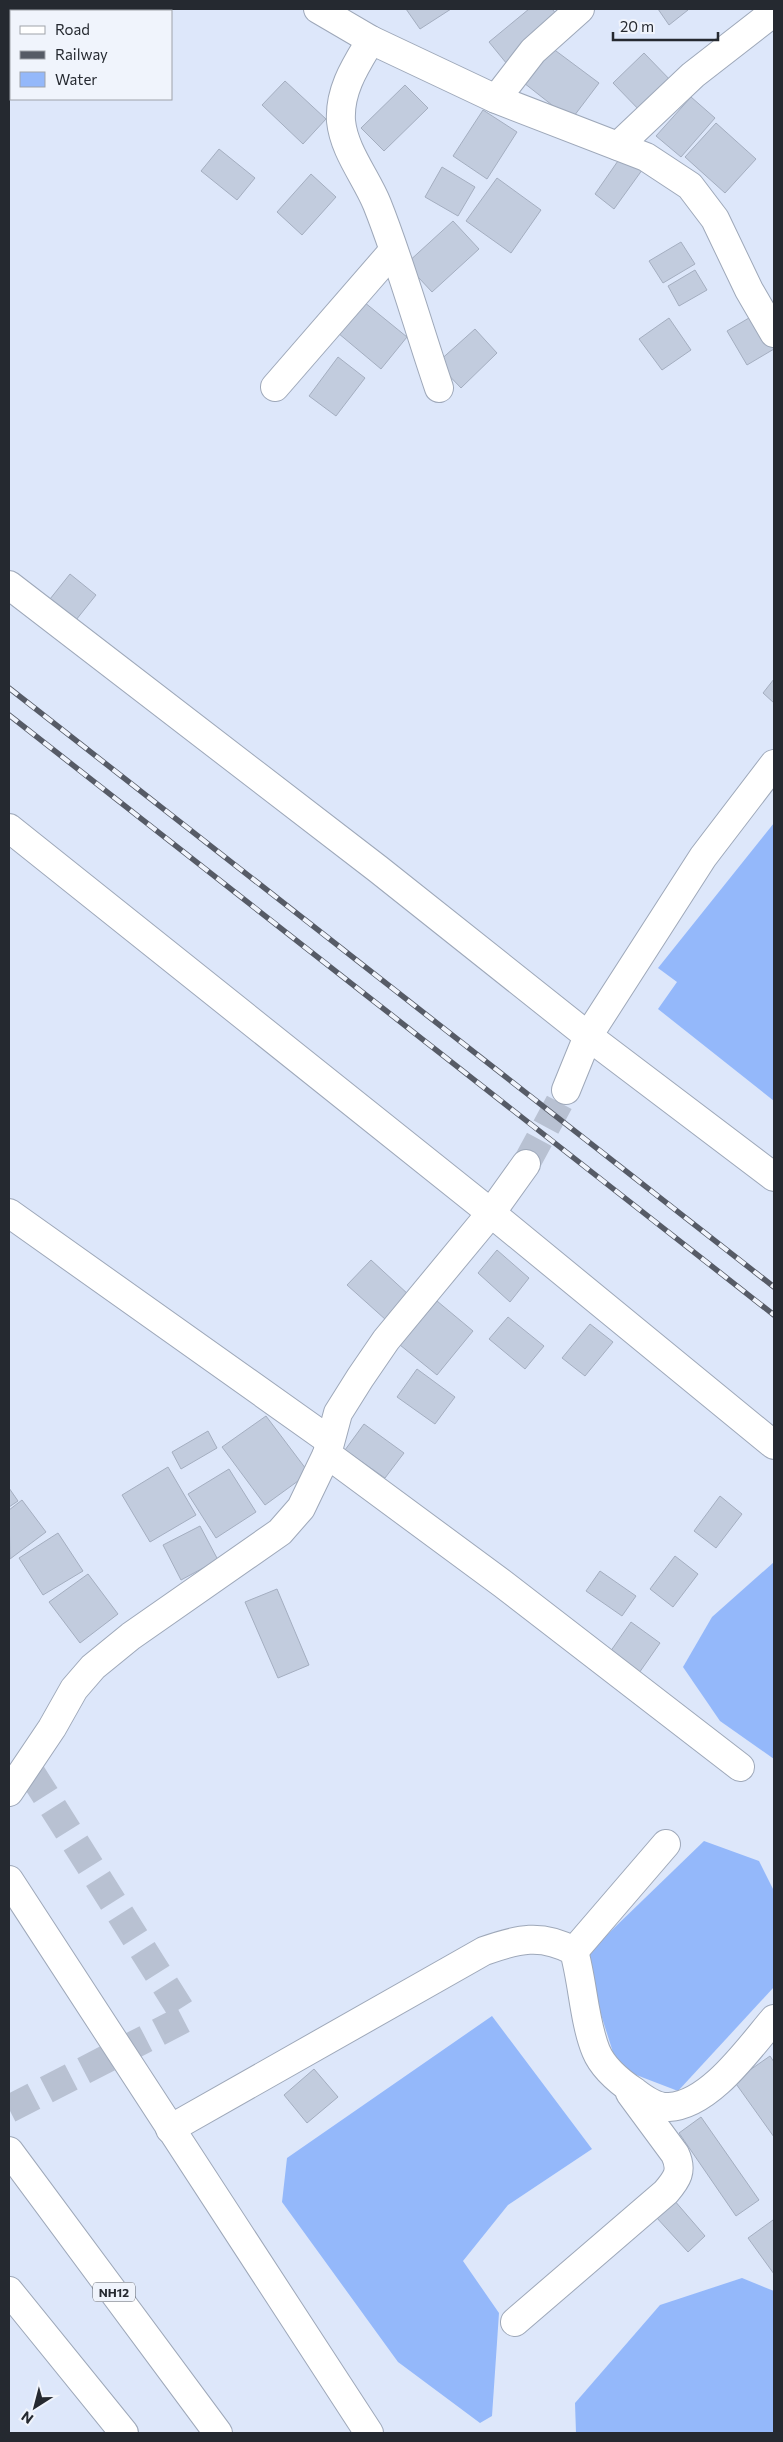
<svg xmlns="http://www.w3.org/2000/svg" width="783" height="2442" viewBox="0 0 783 2442" font-family="Commissioner,sans-serif">
<style>
.water{fill:#94b8fa}
.building{fill:#c2ccde;stroke:#a4aec0}
.lines{fill:none;stroke-linecap:round;stroke-linejoin:round}
.minor-tunnel{stroke:#b8c1d2;stroke-width:28;stroke-dasharray:28 14;stroke-linecap:butt}
.minor-casing{stroke:#9ea8b9;stroke-width:30}
.tertiary-casing{stroke:#9ea8b9;stroke-width:30}
.motorway-casing{stroke:#9ea8b9;stroke-width:30}
.minor{stroke:#fff;stroke-width:28}
.tertiary{stroke:#fff;stroke-width:28}
.motorway{stroke:#fff;stroke-width:28}
.rail-casing{stroke:#565b66;stroke-width:5.5}
.rail{stroke:#f0f4fc;stroke-width:4;stroke-dasharray:11;stroke-linecap:butt}
.labels{text-anchor:middle;dominant-baseline:central;stroke-width:4;stroke-linejoin:round;paint-order:stroke}
.shield{fill:#f0f4fc;stroke:#62666d;stroke-width:1}
.shield-label{font-size:12px;font-weight:bold;fill:#252930}
</style>
<rect width="100%" height="100%" fill="#dde7fa"/>
<!-- water -->
<g class="water">
<polygon points="774,823 774,1101 658,1009 677,982 658,968"/>
<polygon points="774,1562 774,1759 720,1721 683,1667 712,1617"/>
<polygon points="704,1841 759,1861 774,1891 774,1987 678,2091 618,2068 583,1958"/>
<polygon points="492,2016 592,2149 508,2205 463,2261 499,2313 492,2416 480,2423 398,2362 282,2202 287,2158"/>
<polygon points="742,2278 774,2291 774,2433 576,2433 575,2403 660,2305"/>
</g>
<!-- building -->
<g class="building">
<polygon points="112,9 171,9 169,11 115,11"/>
<polygon points="406,9 451,9 420,29"/>
<polygon points="529,9 552,9 561,19 507,64 489,42"/>
<polygon points="658,9 687,9 688,10 669,25"/>
<polygon points="552,48 599,83 571,120 524,83"/>
<polygon points="644,53 675,85 644,115 613,83"/>
<polygon points="285,81 326,119 303,144 262,105"/>
<polygon points="405,85 428,108 384,151 361,128"/>
<polygon points="691,97 715,118 681,157 656,136"/>
<polygon points="483,110 517,132 487,179 453,156"/>
<polygon points="716,123 756,159 725,193 685,157"/>
<polygon points="219,149 255,178 237,200 201,171"/>
<polygon points="620,158 645,166 614,209 595,194"/>
<polygon points="442,167 475,187 458,216 425,197"/>
<polygon points="311,174 336,197 302,235 277,212"/>
<polygon points="497,178 541,210 511,253 466,221"/>
<polygon points="453,221 479,249 432,292 406,264"/>
<polygon points="681,242 695,264 663,283 649,261"/>
<polygon points="695,270 707,290 679,306 668,286"/>
<polygon points="364,302 407,337 381,369 338,333"/>
<polygon points="754,315 774,349 747,365 727,331"/>
<polygon points="669,318 691,350 662,370 639,339"/>
<polygon points="475,329 497,353 461,388 437,363"/>
<polygon points="338,357 365,378 336,416 309,396"/>
<polygon points="70,574 96,595 76,620 50,599"/>
<polygon points="774,679 774,703 763,693"/>
<polygon points="497,1250 529,1278 510,1302 478,1273"/>
<polygon points="371,1260 409,1295 386,1320 347,1285"/>
<polygon points="437,1301 473,1331 437,1375 400,1345"/>
<polygon points="508,1317 544,1346 525,1369 489,1339"/>
<polygon points="590,1324 613,1342 585,1376 562,1358"/>
<polygon points="417,1369 455,1397 435,1424 397,1397"/>
<polygon points="266,1416 309,1473 265,1505 222,1447"/>
<polygon points="364,1424 404,1453 385,1478 345,1450"/>
<polygon points="208,1431 217,1448 181,1469 172,1452"/>
<polygon points="168,1467 196,1515 150,1542 122,1495"/>
<polygon points="229,1469 256,1512 216,1538 188,1494"/>
<polygon points="9,1488 18,1501 9,1507"/>
<polygon points="720,1496 742,1514 716,1548 694,1531"/>
<polygon points="22,1500 46,1532 10,1559 9,1510"/>
<polygon points="200,1526 218,1560 181,1580 163,1545"/>
<polygon points="58,1533 83,1571 43,1595 19,1558"/>
<polygon points="675,1556 698,1574 673,1607 650,1589"/>
<polygon points="600,1571 636,1596 622,1616 586,1591"/>
<polygon points="88,1574 118,1614 80,1643 49,1602"/>
<polygon points="277,1589 309,1665 278,1678 245,1602"/>
<polygon points="631,1622 660,1643 639,1673 610,1652"/>
<polygon points="770,2056 774,2062 774,2137 734,2081"/>
<polygon points="314,2069 338,2097 307,2123 284,2095"/>
<polygon points="701,2117 759,2200 736,2216 679,2133"/>
<polygon points="674,2200 705,2236 688,2252 656,2217"/>
<polygon points="773,2220 774,2222 774,2274 748,2238"/>
</g>
<g class="lines">
<!-- minor-tunnel -->
<g class="minor-tunnel">
<polyline points="526,1164 566,1090"/>
<polyline points="9,2109 186,2018 27,1766"/>
</g>
<!-- minor casing -->
<g class="minor-casing">
<g id="minor">
<path d="M371,40c-15,25 -32,50 -30,81 3,30 25,56 36,83 24,60 41,123 62,184"/>
<polyline points="496,99 533,51 580,9"/>
<polyline points="618,146 693,75 774,12"/>
<polyline points="275,387 393,251"/>
<polyline points="9,828 491,1213 774,1445"/>
<polyline points="566,1090 588,1036 703,857 774,764"/>
<polyline points="9,1213 330,1441"/>
<polyline points="327,1454 503,1584 740,1767"/>
<polyline points="9,1792 52,1728 74,1689 93,1667 131,1636 280,1532 301,1508 327,1454 338,1413 360,1378 386,1340 491,1213 526,1164"/>
<polyline points="574,1951 666,1844"/>
<path d="M170,2129l314,-178c34,-12 57,-18 90,0 9,32 10,71 22,100 7,17 24,31 39,41 9,7 22,16 34,15 41,-2 80,-59 105,-88"/>
<path d="M515,2322l151,-130c11,-13 17,-21 9,-38l-45,-61"/>
</g>
</g>
<!-- tertiary casing -->
<g class="tertiary-casing">
<g id="tertiary">
<polyline points="318,9 371,40 496,99 646,157 690,186 715,219 749,290 774,333"/>
<polyline points="9,585 378,869 588,1036 774,1177"/>
<polyline points="9,1880 369,2433"/>
</g>
</g>
<!-- motorway casing -->
<g class="motorway-casing">
<g id="motorway">
<polyline points="9,2151 218,2433"/>
<polyline points="9,2291 124,2433"/>
</g>
</g>
<!-- minor -->
<use href="#minor" class="minor"/>
<!-- tertiary -->
<use href="#tertiary" class="tertiary"/>
<!-- motorway -->
<use href="#motorway" class="motorway"/>
<!-- rail casing -->
<g class="rail-casing">
<g id="rail">
<polyline points="9,688 774,1287"/>
<polyline points="9,715 774,1315"/>
</g>
</g>
<!-- rail -->
<use href="#rail" class="rail"/>
</g>
<g class="labels">
<!-- shield labels -->
<rect class="shield" x="93" y="2282.5" width="42" height="19" rx="4"/>
<g class="shield-label">
<text x="114" y="2292">NH12</text>
</g>
</g>
<!-- border -->
<rect width="783" height="2442" fill="none" stroke="#252930" stroke-width="20"/>
<!-- legend -->
<rect x="10" y="10" width="162" height="90" fill="#f0f4fc" stroke="#9fa3aa"/>
<rect x="20" y="26" width="25" height="8" fill="#ffffff" stroke="#9fa3aa"/>
<text x="55" y="35" font-size="15" fill="#252930">Road</text>
<rect x="20" y="51" width="25" height="8" fill="#565b66" stroke="#9fa3aa"/>
<text x="55" y="60" font-size="15" fill="#252930">Railway</text>
<rect x="20" y="72" width="25" height="15" fill="#94b8fa" stroke="#9fa3aa"/>
<text x="55" y="85" font-size="15" fill="#252930">Water</text>
<!-- north arrow -->
<g transform="translate(35 2407) rotate(216)" stroke="#f0f4fc" stroke-width="4" paint-order="stroke">
<path d="M0-4L9 19L0 12L-9 19Z" fill="#252930"/>
<text y="-8" font-size="14" font-weight="bold" text-anchor="middle" fill="#252930">N</text>
</g>
<!-- scale -->
<path d="M613 32v8h105v-8" fill="none" stroke="#252930" stroke-width="2.5"/>
<text x="620" y="32" font-size="15" fill="#252930" stroke="#f0f4fc" stroke-width="4" paint-order="stroke">20 m</text>
</svg>
